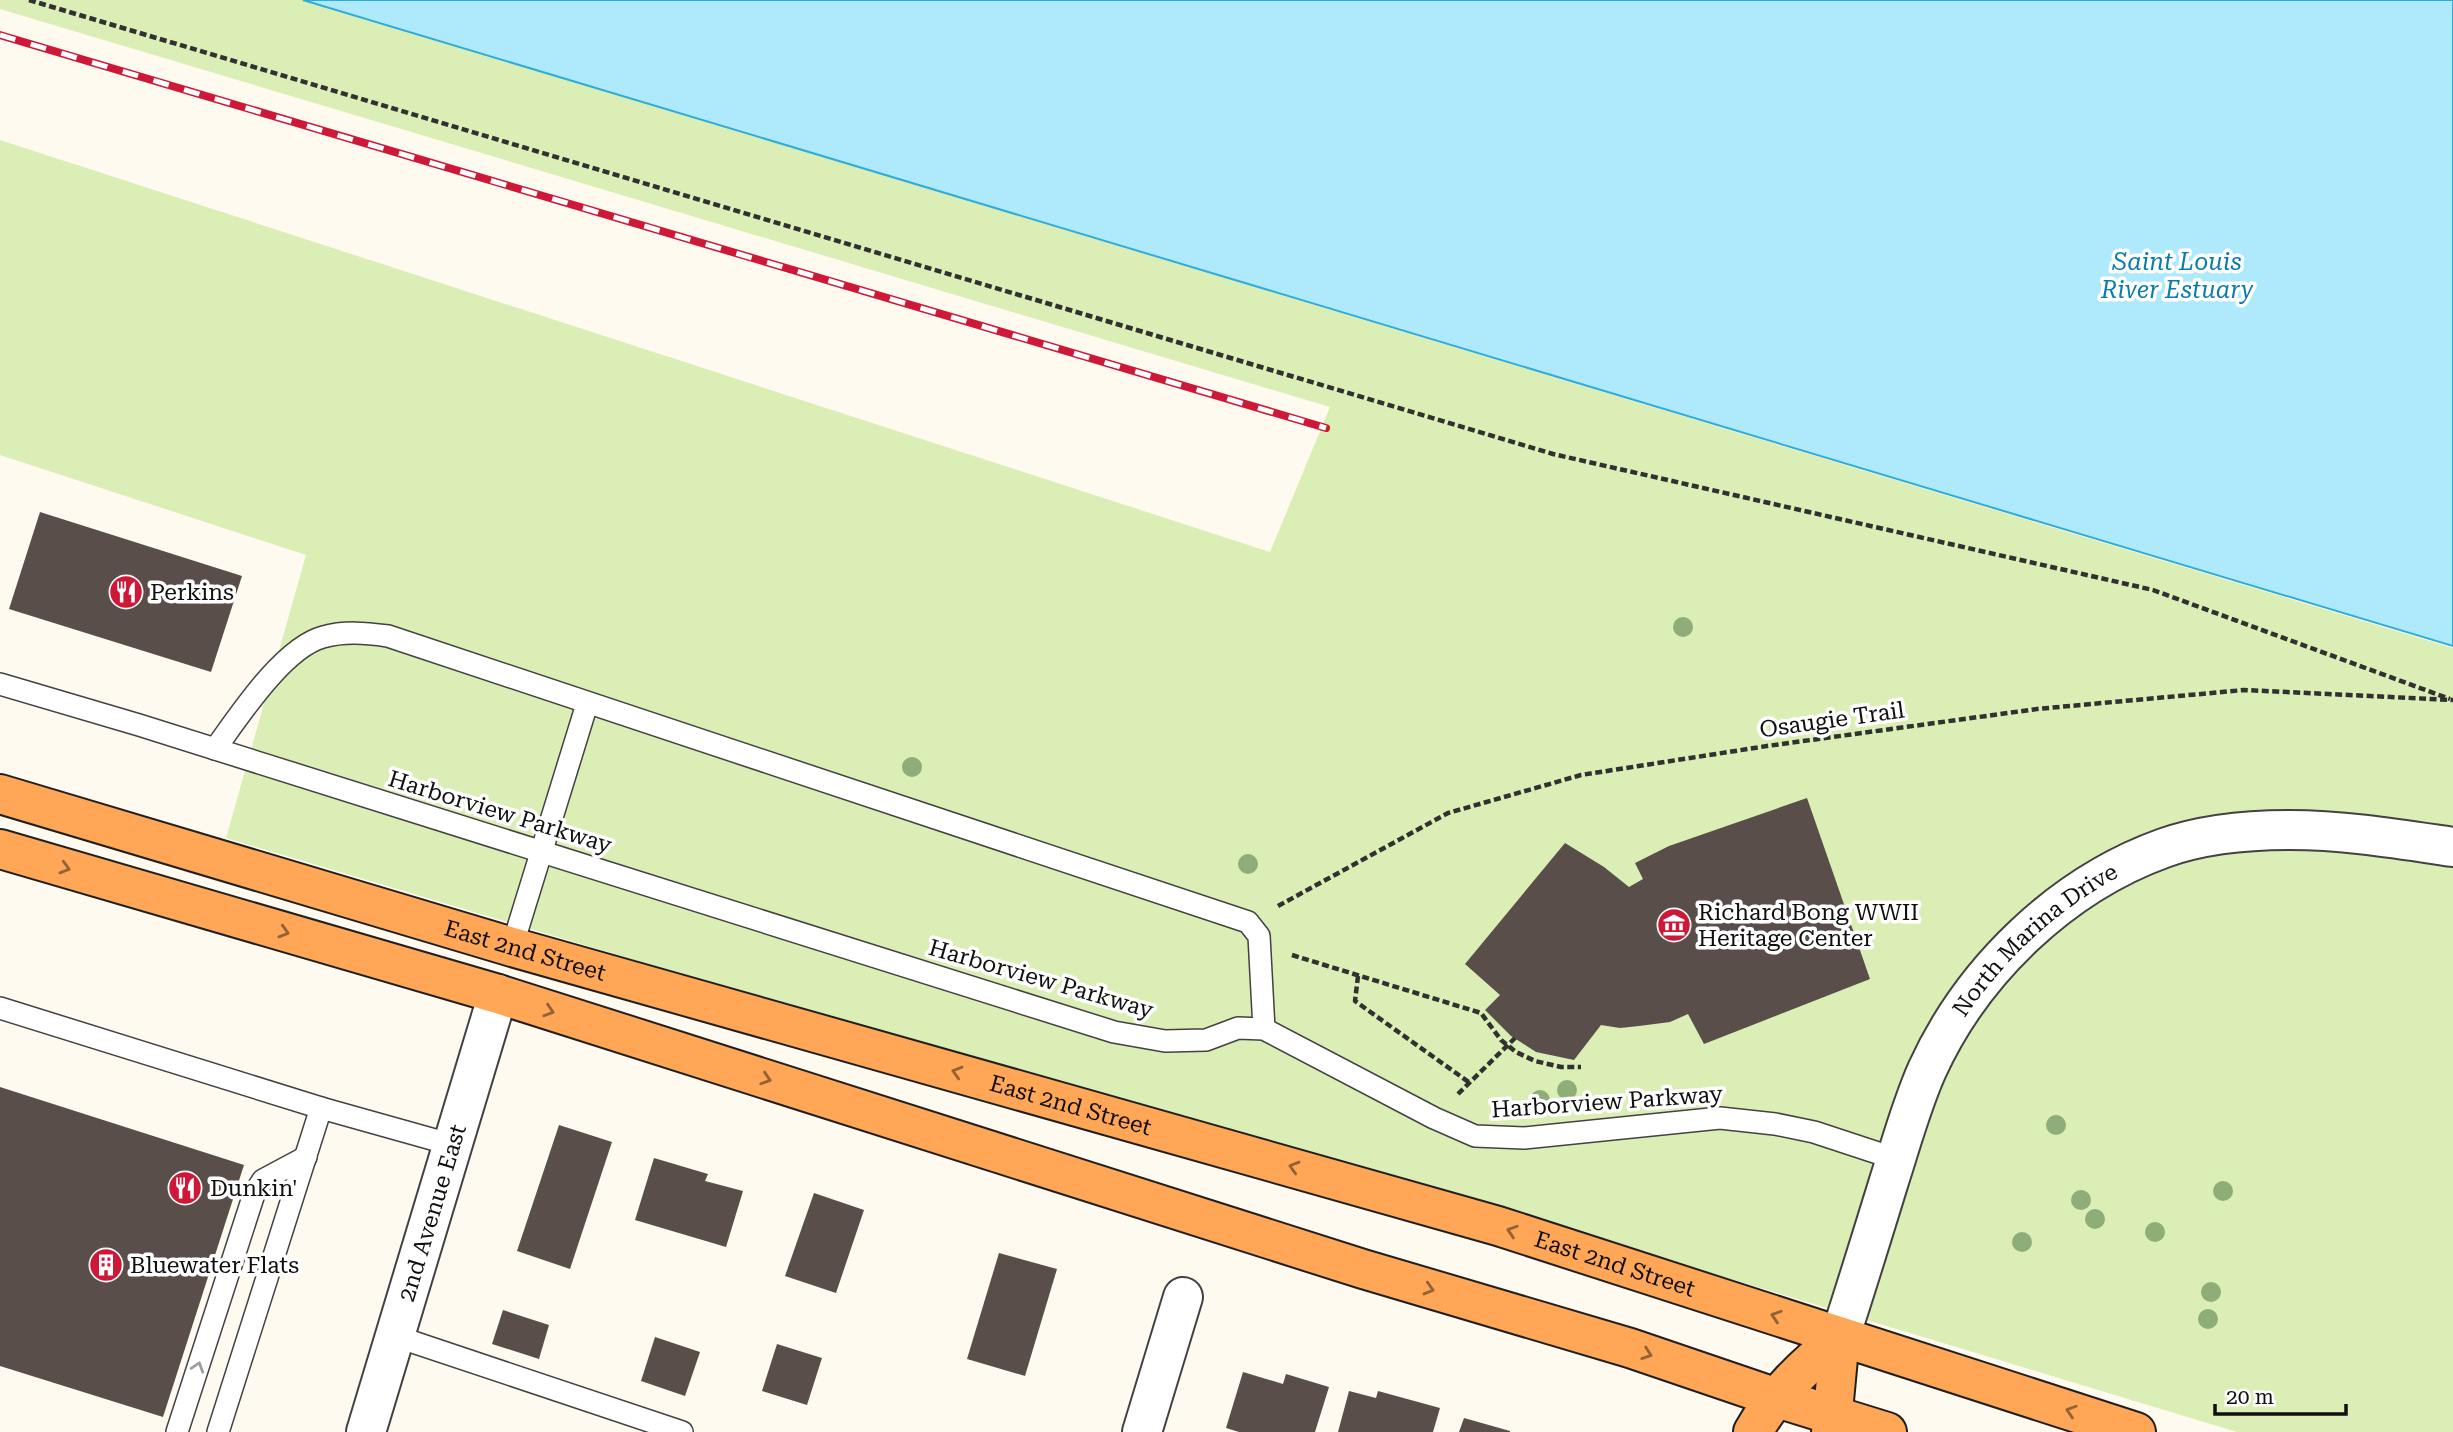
<svg xmlns="http://www.w3.org/2000/svg" width="2453" height="1432" viewBox="0 0 2453 1432" font-family="'Roboto Serif',serif">
<style>
.green{fill:#daeeb5}
.water{fill:#afe9fc;stroke:#2eacdb;stroke-width:2}
.building{fill:#594e4a}
.lines{fill:none;stroke-linecap:round;stroke-linejoin:round}
.service-casing{stroke:#424242;stroke-width:24}
.minor-casing{stroke:#424242;stroke-width:42}
.trunk-casing{stroke:#202020;stroke-width:42}
.path{stroke:#313131;stroke-width:4.5;stroke-dasharray:7 3.5;stroke-linecap:butt}
.service{stroke:#fff;stroke-width:21}
.minor{stroke:#fff;stroke-width:38}
.trunk{stroke:#ffa657;stroke-width:38}
.rail-casing{stroke:#ce1838;stroke-width:8}
.rail{stroke:#fff;stroke-width:5;stroke-dasharray:16;stroke-linecap:butt}
.tree{fill:#8fad79}
.oneway{stroke:#936237}
.oneway2{stroke:#9f9f9f}
.labels{text-anchor:middle;dominant-baseline:central;stroke-width:7;stroke-linejoin:round;paint-order:stroke}
.poi-label{font-size:23px;fill:#0f0f0f;stroke:#fff;text-anchor:start}
.street-label{font-size:23px;fill:#0f0f0f;stroke:#fff}
.water-label{font-size:24px;font-style:italic;fill:#0a7bae;stroke:#fff}
</style>
<rect width="100%" height="100%" fill="#fffaf0"/>
<!-- green -->
<polygon class="green" points="0,0 302,0 2453,648 2453,1432 2237,1432 1731,1279 846,1023 226,838 306,555 0,455 0,140 1270,552 1330,407 0,9"/>
<!-- water -->
<polygon class="water" points="303,0 2453,0 2453,646"/>
<!-- building -->
<g class="building">
<polygon points="40,512 242,576 211,672 9,609"/>
<polygon points="1807,798 1870,979 1704,1044 1688,1014 1670,1022 1639,1026 1620,1028 1601,1025 1574,1060 1536,1052 1511,1036 1485,1010 1500,995 1465,964 1565,843 1604,867 1629,887 1643,879 1635,863 1669,846"/>
<polygon points="0,1087 244,1165 163,1417 0,1366"/>
<polygon points="559,1125 612,1142 570,1269 517,1251"/>
<polygon points="654,1158 708,1174 705,1181 743,1191 726,1247 635,1220"/>
<polygon points="814,1193 864,1210 836,1293 785,1276"/>
<polygon points="999,1253 1057,1269 1025,1376 967,1359"/>
<polygon points="503,1310 549,1325 539,1359 492,1344"/>
<polygon points="655,1337 700,1352 685,1396 641,1381"/>
<polygon points="777,1344 822,1358 807,1405 762,1391"/>
<polygon points="1243,1372 1283,1384 1286,1374 1329,1387 1315,1432 1239,1432 1226,1428"/>
<polygon points="1349,1391 1376,1398 1378,1391 1440,1408 1433,1432 1338,1432"/>
<polygon points="1464,1418 1510,1431 1510,1432 1459,1432"/>
</g>
<g class="lines">
<!-- service casing -->
<g class="service-casing">
<g id="service">
<polyline points="0,684 139,725 1114,1032 1165,1041 1206,1040 1238,1028 1264,1029 1434,1118 1475,1136 1524,1138 1720,1118 1775,1124 1814,1132 1896,1159"/>
<path d="M215,749c24,-33 68,-101 108,-112 22,-6 42,-4 65,-1l860,286 11,14 5,93"/>
<polyline points="512,947 587,704"/>
<polyline points="0,1008 321,1108 453,1145"/>
<polyline points="395,1336 682,1432"/>
<polyline points="177,1432 254,1194 263,1180 306,1157"/>
<polyline points="218,1432 321,1108"/>
</g>
</g>
<!-- minor casing -->
<g class="minor-casing">
<g id="minor">
<path id="s1" d="M1840,1337c17,-52 33,-104 49,-156 12,-37 22,-75 38,-111 45,-99 134,-185 237,-222 39,-14 85,-18 126,-18 55,0 109,9 163,17"/>
<path id="s2" d="M366,1432l132,-438"/>
<polyline points="1142,1432 1183,1297"/>
</g>
</g>
<!-- trunk casing -->
<g class="trunk-casing">
<g id="trunk">
<path id="s3" d="M0,794l512,153 986,279 638,206"/>
<polyline points="0,849 498,994 1363,1269 1630,1348 1777,1398 1887,1432"/>
<path d="M1753,1432c21,-38 54,-68 87,-95"/>
<polyline points="1831,1432 1840,1337"/>
</g>
</g>
<!-- path -->
<g class="path">
<polyline points="29,0 1553,454 2153,590 2450,699"/>
<polyline points="1278,906 1448,813 1581,775 1767,746 2037,709 2244,690 2453,700"/>
<polyline points="1292,955 1481,1013 1501,1040 1516,1052 1535,1061 1561,1067 1581,1067"/>
<polyline points="1358,976 1355,1001 1470,1083"/>
<polyline points="1458,1094 1515,1038"/>
</g>
<!-- service -->
<use href="#service" class="service"/>
<!-- minor -->
<use href="#minor" class="minor"/>
<!-- trunk -->
<use href="#trunk" class="trunk"/>
<!-- rail casing -->
<g class="rail-casing">
<polyline id="rail" points="0,35 1326,428"/>
</g>
<!-- rail -->
<use href="#rail" class="rail"/>
</g>
<!-- trees -->
<g class="tree">
<circle cx="1683" cy="627" r="10"/>
<circle cx="912" cy="767" r="10"/>
<circle cx="1248" cy="864" r="10"/>
<circle cx="1567" cy="1090" r="10"/>
<circle cx="1540" cy="1100" r="10"/>
<circle cx="2056" cy="1125" r="10"/>
<circle cx="2223" cy="1191" r="10"/>
<circle cx="2081" cy="1200" r="10"/>
<circle cx="2095" cy="1219" r="10"/>
<circle cx="2155" cy="1232" r="10"/>
<circle cx="2022" cy="1242" r="10"/>
<circle cx="2211" cy="1292" r="10"/>
<circle cx="2208" cy="1319" r="10"/>
</g>
<!-- one-way arrows -->
<defs><path id="oneway-chevron" d="M-2-3.5L2.5 0L-2 3.5" fill="none" stroke-width="1.6" stroke-linecap="round" stroke-linejoin="round" transform="scale(1.75)"/></defs>
<g class="oneway">
<use href="#oneway-chevron" transform="translate(65 868) rotate(16)"/>
<use href="#oneway-chevron" transform="translate(284 932) rotate(16)"/>
<use href="#oneway-chevron" transform="translate(549 1011) rotate(18)"/>
<use href="#oneway-chevron" transform="translate(957 1072) rotate(-164)"/>
<use href="#oneway-chevron" transform="translate(766 1079) rotate(18)"/>
<use href="#oneway-chevron" transform="translate(1294 1167) rotate(-164)"/>
<use href="#oneway-chevron" transform="translate(1512 1231) rotate(-162)"/>
<use href="#oneway-chevron" transform="translate(1429 1289) rotate(16)"/>
<use href="#oneway-chevron" transform="translate(1776 1316) rotate(-162)"/>
<use href="#oneway-chevron" transform="translate(1647 1354) rotate(19)"/>
<use href="#oneway-chevron" transform="translate(2071 1411) rotate(-162)"/>
</g>
<use class="oneway2" href="#oneway-chevron" transform="translate(198 1367) rotate(-72)"/>
<!-- icons -->
<defs>
<g id="restaurant-disc" transform="scale(1.75)"><circle r="9.5" fill="#ce1838" stroke="#fff"/><path d="M-5-6h1v4h1v-4h1v4h1v-4h1v5L-1.5 .5V6h-2V.5L-5-1ZM5-6V6H3V1.5H1.5Q1.5-4 5-6Z" fill="#fff"/></g>
<g id="museum-disc" transform="scale(1.75)"><circle r="9.5" fill="#ce1838" stroke="#fff"/><path d="M0-6L6-3V-2H-6V-3ZM-5-1h2V3h-2ZM-1-1h2V3h-2ZM3-1h2V3H3ZM-6 4H6V6H-6Z" fill="#fff"/></g>
<g id="building-disc" transform="scale(1.75)"><circle r="9.5" fill="#ce1838" stroke="#fff"/><path d="M-4-6H4V6H1V3H-1V6H-4ZM-2.5-4.3h1.7v1.8h-1.7ZM.8-4.3h1.7v1.8H.8ZM-2.5-1h1.7V.8h-1.7ZM.8-1h1.7V.8H.8Z" fill="#fff"/></g>
</defs>
<g fill-rule="evenodd">
<use href="#restaurant-disc" x="126" y="592"/>
<use href="#museum-disc" x="1674" y="925"/>
<use href="#restaurant-disc" x="185" y="1188"/>
<use href="#building-disc" x="106" y="1265"/>
</g>
<g class="labels">
<!-- poi labels -->
<g class="poi-label">
<text x="150" y="592">Perkins</text>
<text x="1698" y="912">Richard Bong WWII<tspan x="1698" dy="26">Heritage Center</tspan></text>
<text x="210" y="1188">Dunkin'</text>
<text x="130" y="1265">Bluewater Flats</text>
</g>
<!-- street labels -->
<g class="street-label">
<text transform="translate(1832 720) rotate(-8)">Osaugie Trail</text>
<text transform="translate(500 812) rotate(17)">Harborview Parkway</text>
<text stroke="none"><textPath href="#s1" startOffset="453">North Marina Drive</textPath></text>
<text stroke="none"><textPath href="#s3" startOffset="548">East 2nd Street</textPath></text>
<text transform="translate(1041 979) rotate(16)">Harborview Parkway</text>
<text transform="translate(1607 1102) rotate(-4)">Harborview Parkway</text>
<text stroke="none"><textPath href="#s3" startOffset="1115">East 2nd Street</textPath></text>
<text stroke="none"><textPath href="#s2" startOffset="229">2nd Avenue East</textPath></text>
<text stroke="none"><textPath href="#s3" startOffset="1682">East 2nd Street</textPath></text>
</g>
<!-- water labels -->
<g class="water-label">
<text x="2177" y="262">Saint Louis<tspan x="2177" dy="28">River Estuary</tspan></text>
</g>
</g>
<!-- scale -->
<path d="M2215 1404v10h131v-10" fill="none" stroke="#0f0f0f" stroke-width="3.5"/>
<text x="2226" y="1404" font-size="21" fill="#0f0f0f" stroke="#ffffff" stroke-width="5" paint-order="stroke">20 m</text>
</svg>
